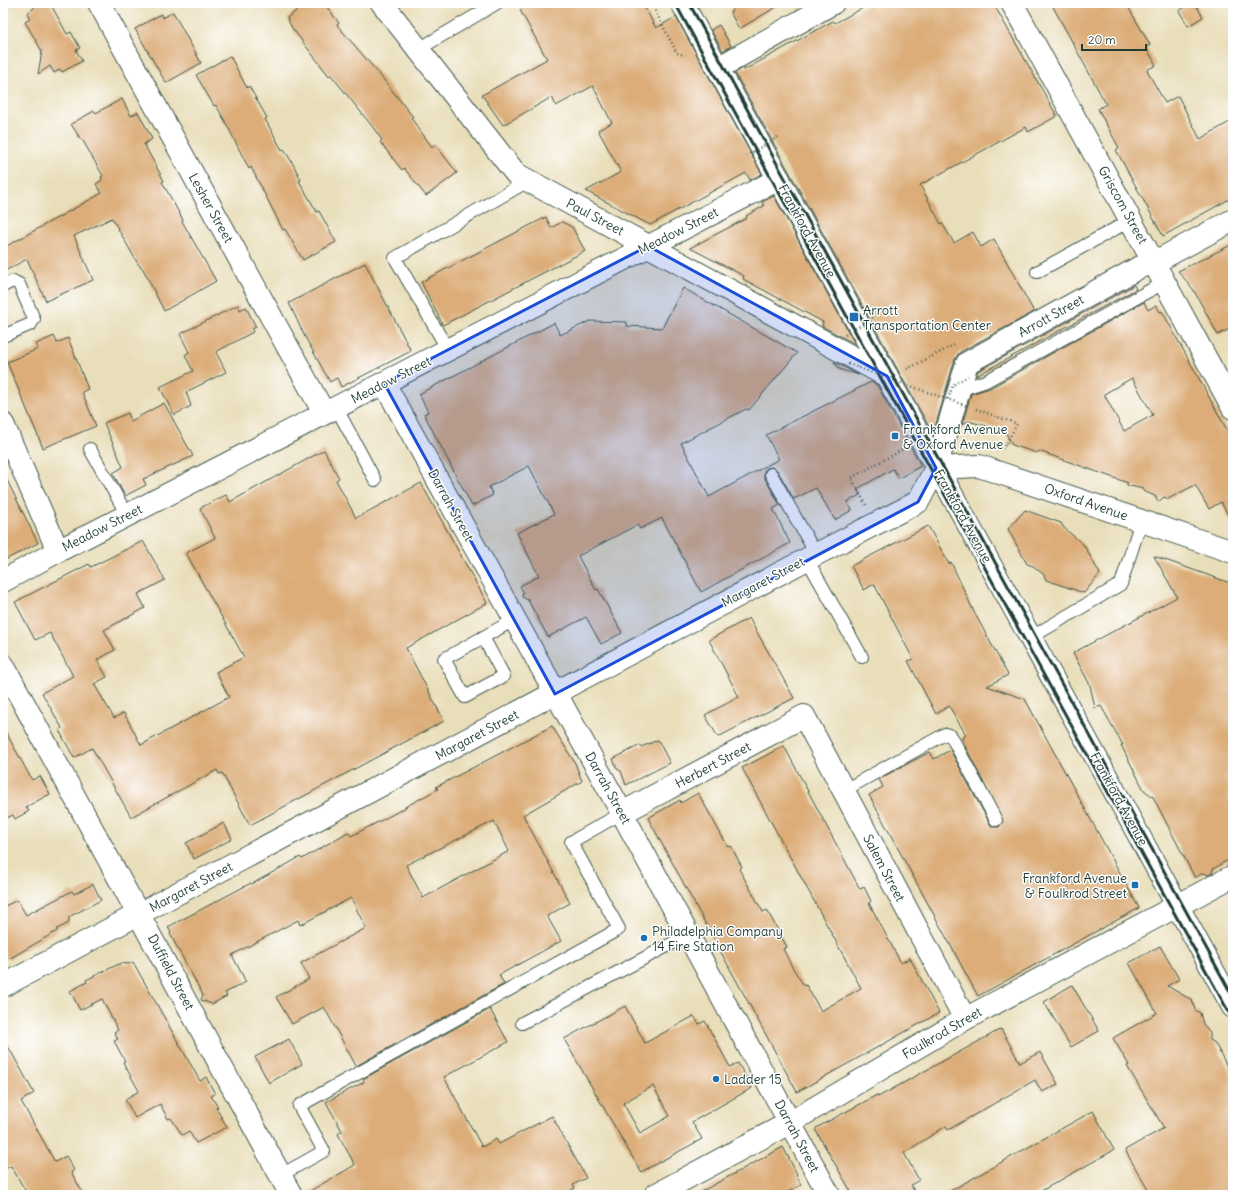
<svg xmlns="http://www.w3.org/2000/svg" width="1236" height="1198" viewBox="0 0 1236 1198" font-family="Delius,sans-serif">
<style>
.building{fill:#dcad79;fill-rule:evenodd}
.lines{fill:none;stroke-linecap:round;stroke-linejoin:round}
.lane-casing{stroke:#3d5548;stroke-width:14}
.street-casing{stroke:#3d5548;stroke-width:24}
.secondary-casing{stroke:#3d5548;stroke-width:24}
.path{stroke:#3d5548;stroke-width:2.5;stroke-dasharray:1 3;stroke-linecap:butt}
.lane{stroke:#fff;stroke-width:12}
.street{stroke:#fff;stroke-width:22}
.secondary{stroke:#fff;stroke-width:22}
.rail{stroke:#1f3d34;stroke-width:3}
.path-bridge{stroke:#3d5548;stroke-width:2.5;stroke-dasharray:1 3;stroke-linecap:butt}
.marked{fill:#1d4ed8;fill-opacity:0.2;stroke:#1d4ed8;stroke-width:3;stroke-linejoin:round}
.poi-dot{fill:#1f6fb2;stroke:#fff;stroke-width:1.5}
.labels{text-anchor:middle;dominant-baseline:central;stroke-width:3;stroke-linejoin:round;paint-order:stroke}
.street-label{font-size:13px;fill:#1f3d34;stroke:#fff}
.poi-label{font-size:13px;fill:#1f3d34;stroke:#fff;text-anchor:start}
</style>
<rect width="100%" height="100%" fill="#fff"/>
<filter id="ink" filterUnits="userSpaceOnUse"><feTurbulence type="fractalNoise" baseFrequency=".025" numOctaves="2"/><feDisplacementMap in="SourceGraphic" scale="8" xChannelSelector="R" yChannelSelector="G"/><feConvolveMatrix kernelMatrix="1 2 1 2 8 2 1 2 1" color-interpolation-filters="sRGB"/></filter>
<filter id="wash" filterUnits="userSpaceOnUse"><feTurbulence type="fractalNoise" baseFrequency=".012" numOctaves="4" result="noise"/><feDisplacementMap in="SourceGraphic" scale="16" xChannelSelector="R" yChannelSelector="G"/><feGaussianBlur stdDeviation="0.9" result="paint"/><feColorMatrix in="noise" values="0 0 0 0 0 0 0 0 0 0 0 0 0 0 0 0 0 1.4 0 .05"/><feComposite in="paint" operator="in"/></filter>
<g filter="url(#wash)">
<rect width="100%" height="100%" fill="#e9deba"/>
<g id="blocks">
<!-- building -->
<g class="building">
<polygon points="37,3 50,3 67,34 71,32 80,48 76,50 82,61 62,72 60,69 54,73 50,66 38,74 42,51 25,22 30,19 27,13 33,9"/>
<polygon points="306,3 324,3 339,23 337,25 380,75 413,117 411,118 432,147 435,144 457,173 426,196 404,168 402,170 380,142 382,140 372,126 331,75 329,76 292,28 287,18"/>
<polygon points="533,3 642,3 656,28 676,17 762,174 750,180 746,173 650,225 586,191 621,172 598,130 612,123 593,86 556,106 552,97 503,125 482,95 547,59 520,10"/>
<polygon points="729,3 783,3 739,29 730,12 733,10"/>
<polygon points="872,3 993,3 1057,116 1028,132 1026,127 920,185 941,224 942,223 954,243 973,232 981,247 994,239 1034,312 960,352 955,359 933,434 735,73 743,68 744,70 833,21 835,23"/>
<polygon points="1051,3 1126,3 1150,45 1146,47 1156,65 1147,70 1165,103 1178,96 1200,139 1233,120 1233,197 1163,236 1116,150 1119,148 1098,109 1106,104"/>
<polygon points="1192,3 1195,3 1203,17 1188,26 1179,11"/>
<polygon points="173,12 201,63 166,83 135,29 161,14 163,18"/>
<polygon points="719,25 731,46 723,51 711,30"/>
<polygon points="230,56 247,88 249,86 267,118 265,119 282,150 284,149 293,164 301,180 299,181 317,212 319,211 336,242 303,260 285,229 283,230 251,167 249,169 225,121 216,105 214,106 196,75"/>
<polygon points="122,99 131,116 138,112 152,139 144,144 164,181 162,182 183,220 182,221 216,281 164,311 143,269 138,264 112,218 74,236 93,280 46,301 27,259 3,272 3,248 102,193 96,184 102,180 101,177 103,176 82,139 81,140 71,124 94,111 96,113"/>
<polygon points="774,196 855,344 822,326 823,322 743,279 744,276 690,248 747,218 746,216 764,206 762,202"/>
<polygon points="546,217 551,228 562,222 572,227 585,251 443,325 421,282"/>
<polygon points="1233,244 1233,327 1218,335 1193,289 1178,271"/>
<polygon points="365,263 411,351 341,387 337,378 330,382 305,337 289,303"/>
<polygon points="1134,285 1136,289 976,376 978,371"/>
<polygon points="683,288 797,353 749,410 746,409 681,443 709,497 779,459 766,435 871,382 877,385 921,466 899,478 893,469 857,489 860,495 847,502 852,510 835,520 816,488 794,499 777,470 771,467 767,468 764,471 764,477 780,505 773,509 790,543 701,592 662,518 640,529 637,525 578,556 596,590 598,589 622,633 601,644 586,617 548,637 528,600 522,597 523,592 520,586 539,576 517,533 554,514 529,466 489,487 493,495 472,506 424,414 428,412 419,394 554,323 560,335 590,321 627,322 627,326 662,328"/>
<path d="M1144,302l4,8 8,-5 4,7 2,-1 71,130v84l-12,-23 -12,7 -14,-24 -27,14 -4,-2 -6,5 -3,-6 -12,-5v-2l-17,-4 2,-2 -89,-32 -2,2 -25,-8 -7,-14 -37,-10 -6,4 9,-31 19,-6zM1132,378l21,37 -29,16 -20,-37z"/>
<polygon points="238,305 240,310 246,307 256,327 252,329 253,332 216,352 226,372 186,392 191,406 174,415 160,387 193,371 185,355 189,352 180,334"/>
<polygon points="54,336 57,343 68,338 88,389 82,392 96,426 43,448 7,362 38,349 36,344"/>
<polygon points="834,362 859,375 839,369"/>
<polygon points="164,403 193,456 143,479 146,485 125,496 113,473 123,467 104,423 128,413 131,421"/>
<polygon points="324,450 339,478 336,480 356,518 421,483 487,603 406,648 444,721 250,825 222,773 219,774 217,770 131,817 92,748 74,758 59,730 62,728 42,693 73,676 50,633 35,640 15,602 89,564 91,567 143,541 165,580 138,594 145,608 104,630 115,650 97,660 107,677 94,684 114,718 124,713 141,745 229,697 216,672 244,657 186,553 215,538 200,508 226,495 230,502"/>
<polygon points="3,472 38,543 3,561"/>
<polygon points="1025,510 1061,523 1064,528 1084,545 1100,574 1084,593 1046,580 1044,575 1033,566 1027,564 1008,529"/>
<polygon points="928,526 949,564 951,562 974,612 1008,675 987,686 1025,699 1139,908 978,996 869,795 883,787 879,779 894,771 930,752 934,759 950,750 990,824 992,827 999,827 1003,821 963,742 964,742 962,738 966,735 949,706 936,714 908,661 913,659 874,584 864,590 851,566"/>
<polygon points="1154,556 1233,584 1233,863 1226,861 1213,869 1212,873 1209,875 1203,873 1195,878 1153,797 1144,790 1121,745 1123,745 1101,706 1095,708 1090,685 1073,653 1177,597"/>
<polygon points="749,618 794,698 718,737 705,715 739,697 709,640"/>
<path d="M552,726l23,37 7,18 -59,34 47,88 -23,13 14,25 -62,34 5,9 -148,82 -32,-59 -32,17 -16,-27 33,-18 -8,-16 65,-35 -15,-30 -51,27 -2,-5 -66,35 14,27 -21,11 2,3 -15,8 -11,-4 2,-5 -33,-61 1,-1 -3,-6 83,-44 1,1 48,-27 2,2 46,-27 3,4 54,-28v-1l33,-18 -2,-2zM494,821l15,30 -86,47 -17,-33z"/>
<polygon points="3,727 32,780 40,776 50,794 26,807 29,811 15,819 13,815 3,820"/>
<polygon points="658,740 670,763 626,785 621,771 617,769 613,759 640,745 641,747"/>
<polygon points="784,746 860,889 864,887 871,901 869,903 901,963 910,958 939,1013 797,1092 648,818 680,800 681,803 698,793 728,847 731,846 742,867 739,869 763,912 767,910 787,947 783,949 791,965 804,986 806,985 821,1011 861,988 742,768"/>
<polygon points="224,823 232,839 194,859 186,843"/>
<polygon points="93,884 101,900 69,917 69,923 57,929 57,931 9,959 3,951 3,907 17,900 26,915 72,891 74,894"/>
<polygon points="1160,946 1179,979 1167,986 1192,1000 1195,1010 1200,1013 1203,1024 1210,1032 1210,1040 1215,1043 1233,1078 1233,1195 1151,1195 1125,1150 1164,1128 1127,1066 1129,1065 1113,1038 1157,1013 1129,963"/>
<polygon points="133,962 200,1081 206,1077 215,1094 211,1096 218,1107 216,1108 227,1127 196,1143 189,1131 182,1135 171,1118 168,1119 160,1104 135,1118 125,1099 139,1091 123,1062 125,1061 114,1041 118,1039 114,1032 118,1030 102,999 80,1010 70,991 87,982 86,980 121,963 128,964"/>
<polygon points="1072,985 1099,1031 1071,1047 1044,1002"/>
<path d="M625,1006l20,37 49,-27 5,8 6,-3 25,46 8,-4 14,25 -60,34 10,17 -61,33 -77,-133zM653,1086l17,30 -30,17 -17,-30z"/>
<polygon points="490,1009 508,1042 444,1077 482,1147 496,1139 499,1144 552,1116 586,1178 573,1185 575,1188 563,1195 303,1195 355,1165 338,1134 342,1131 326,1102 364,1082 363,1079"/>
<polygon points="1001,1029 1020,1063 1040,1052 1058,1084 1042,1092 1035,1080 948,1130 946,1126 904,1153 919,1180 911,1185 916,1195 853,1195 816,1131 816,1128 877,1095 878,1097"/>
<polygon points="3,1037 34,1093 21,1101 55,1162 66,1156 74,1170 71,1172 84,1195 28,1195 11,1166 3,1170"/>
<polygon points="289,1039 302,1064 269,1083 255,1057"/>
<polygon points="1093,1111 1114,1150 1034,1195 943,1195"/>
<polygon points="783,1147 797,1174 796,1174 801,1185 782,1195 695,1195"/>
</g>
</g>
</g>
<g filter="url(#ink)">
<use href="#blocks" fill-opacity="0" stroke="#3d5548" stroke-width="1"/>
<g class="lines">
<!-- lane casing -->
<g class="lane-casing">
<g id="lane">
<polyline points="419,49 497,3"/>
<polyline points="1037,272 1131,220"/>
<polyline points="3,286 13,281 19,284 34,319 31,324 3,336"/>
<polyline points="448,350 395,258 528,181"/>
<polyline points="959,390 986,381 1165,282"/>
<polyline points="336,407 375,480"/>
<polyline points="90,449 127,515"/>
<polyline points="771,474 816,554"/>
<polyline points="807,559 862,657"/>
<polyline points="483,637 504,676 465,697 444,659 514,620"/>
<polyline points="1030,638 1121,584 1141,521"/>
<polyline points="843,791 945,734 951,736 996,820"/>
<polyline points="522,1023 688,935"/>
<polyline points="281,1175 324,1151 299,1106 619,929 571,842 622,813"/>
</g>
</g>
<!-- street casing -->
<g class="street-casing">
<g id="street">
<polyline points="99,3 324,413"/>
<polyline points="382,3 516,174 887,376"/>
<polyline points="1012,3 1233,408"/>
<polyline points="718,68 833,3"/>
<polyline points="384,383 622,813 829,1195"/>
<polyline points="3,424 58,551"/>
<polyline points="936,468 967,363 1138,268 1155,262 1233,220"/>
<polyline points="3,581 58,551 779,179"/>
<polyline points="3,665 291,1195"/>
<polyline points="622,813 804,716 965,1019"/>
<polyline points="655,1195 789,1123 965,1019 1233,876"/>
</g>
</g>
<!-- secondary casing -->
<g class="secondary-casing">
<g id="secondary">
<polyline points="682,3 1233,1007"/>
<polyline points="936,468 979,466 1233,552"/>
<polyline points="3,986 807,559 918,502 936,468"/>
</g>
</g>
<!-- path -->
<g class="path">
<polyline points="653,3 653,7 677,53 685,55"/>
<polyline points="907,369 954,345"/>
<polyline points="976,409 1017,424 1003,449"/>
<polyline points="866,505 851,478 902,450"/>
</g>
<!-- lane -->
<use href="#lane" class="lane"/>
<!-- street -->
<use href="#street" class="street"/>
<!-- secondary -->
<use href="#secondary" class="secondary"/>
<!-- rail -->
<g class="rail">
<polyline points="675,3 1233,1020"/>
<polyline points="689,3 1233,997"/>
</g>
<!-- path-bridge -->
<g class="path-bridge">
<polyline points="746,156 778,137"/>
<polyline points="845,335 874,317"/>
<polyline points="848,364 967,406"/>
<polyline points="948,399 953,385 968,376"/>
</g>
</g>
</g>
<!-- marked area -->
<path class="marked" d="M648,246l239,130 49,92 -18,34 -363,192 -171,-311z"/>
<!-- markers -->
<g class="poi-dot">
<rect x="849" y="312" width="10" height="10" rx="2"/>
<rect x="891" y="432" width="8" height="8" rx="2"/>
<rect x="1131" y="881" width="8" height="8" rx="2"/>
<circle cx="644" cy="938" r="4"/>
<circle cx="716" cy="1079" r="4"/>
</g>
<g class="labels">
<!-- street labels -->
<g class="street-label">
<text transform="translate(1123 205) rotate(61)">Griscom Street</text>
<text transform="translate(211 208) rotate(61)">Lesher Street</text>
<text transform="translate(595 217) rotate(28)">Paul Street</text>
<text transform="translate(678 231) rotate(-27)">Meadow Street</text>
<text transform="translate(807 231) rotate(61)">Frankford Avenue</text>
<text transform="translate(1051 316) rotate(-29)">Arrott Street</text>
<text transform="translate(391 380) rotate(-27)">Meadow Street</text>
<text transform="translate(1086 502) rotate(19)">Oxford Avenue</text>
<text transform="translate(451 505) rotate(61)">Darrah Street</text>
<text transform="translate(963 516) rotate(61)">Frankford Avenue</text>
<text transform="translate(102 528) rotate(-27)">Meadow Street</text>
<text transform="translate(763 582) rotate(-28)">Margaret Street</text>
<text transform="translate(477 735) rotate(-28)">Margaret Street</text>
<text transform="translate(713 765) rotate(-28)">Herbert Street</text>
<text transform="translate(608 788) rotate(61)">Darrah Street</text>
<text transform="translate(1119 799) rotate(61)">Frankford Avenue</text>
<text transform="translate(884 868) rotate(62)">Salem Street</text>
<text transform="translate(191 887) rotate(-28)">Margaret Street</text>
<text transform="translate(171 972) rotate(62)">Duffield Street</text>
<text transform="translate(942 1033) rotate(-30)">Foulkrod Street</text>
<text transform="translate(797 1136) rotate(62)">Darrah Street</text>
</g>
<!-- poi labels -->
<g class="poi-label">
<text x="863" y="310">Arrott<tspan x="863" dy="15">Transportation Center</tspan></text>
<text x="903" y="429">Frankford Avenue<tspan x="903" dy="15">&amp; Oxford Avenue</tspan></text>
<text x="1127" y="878" text-anchor="end">Frankford Avenue<tspan x="1127" dy="15">&amp; Foulkrod Street</tspan></text>
<text x="652" y="931">Philadelphia Company<tspan x="652" dy="15">14 Fire Station</tspan></text>
<text x="724" y="1079">Ladder 15</text>
</g>
</g>
<!-- margin -->
<rect width="1236" height="1198" fill="none" stroke="#fff" stroke-width="16"/>
<!-- scale -->
<path d="M1082 44v6h64v-6" fill="none" stroke="#1f3d34" stroke-width="2"/>
<text x="1088" y="44" font-size="12" fill="#1f3d34" stroke="#ffffff" stroke-width="3" paint-order="stroke">20 m</text>
</svg>
